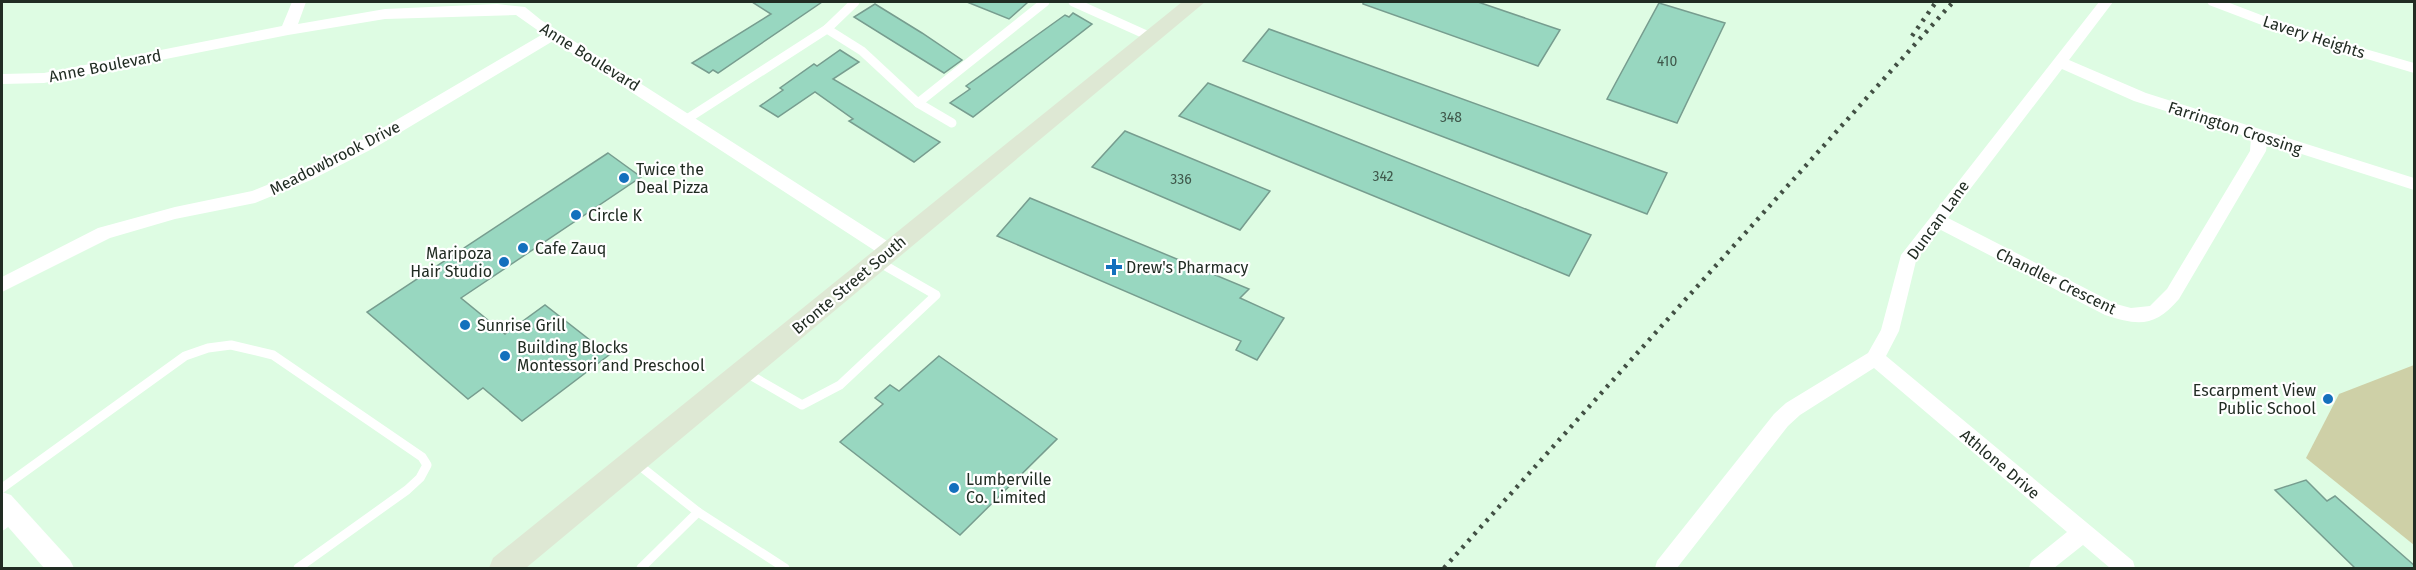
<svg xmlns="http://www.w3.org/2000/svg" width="2416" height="570" viewBox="0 0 2416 570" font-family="'Fira Sans',sans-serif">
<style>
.green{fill:#ced0a7}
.building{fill:#98d7c0;stroke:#779d8f;stroke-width:1.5}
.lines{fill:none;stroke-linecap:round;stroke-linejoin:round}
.service{stroke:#fff;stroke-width:9}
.minor{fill:#fff;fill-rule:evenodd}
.tertiary{fill:#fff;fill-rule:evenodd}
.secondary{fill:#dee8d4;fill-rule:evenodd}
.rail{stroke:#425044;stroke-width:4.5;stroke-dasharray:3 6;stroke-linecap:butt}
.poi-dot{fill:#1470bd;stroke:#fff;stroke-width:2}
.labels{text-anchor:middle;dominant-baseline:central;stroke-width:4.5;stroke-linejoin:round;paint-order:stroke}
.number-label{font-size:14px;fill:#3f574a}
.street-label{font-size:16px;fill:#212c23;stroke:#fff}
.poi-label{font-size:16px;fill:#212c23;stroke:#fff;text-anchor:start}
</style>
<rect width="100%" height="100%" fill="#defce3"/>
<!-- green -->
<polygon class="green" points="2414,365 2414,545 2306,458 2339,394"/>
<!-- building -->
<g class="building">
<polygon points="752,2 822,2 718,73 713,70 709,73 692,63 771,14"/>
<polygon points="967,2 1028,2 1009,19"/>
<polygon points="1363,2 1478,2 1560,30 1538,66 1363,4"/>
<polygon points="1659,3 1725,23 1677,123 1607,99"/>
<polygon points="875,4 922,33 962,60 944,73 854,17"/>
<polygon points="1073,13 1092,24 973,117 950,103 970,89 966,86 1065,15 1069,17"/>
<polygon points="1269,29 1667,173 1647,214 1243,61"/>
<polygon points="840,50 859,62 833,79 940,142 914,162 849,121 853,119 815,92 778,117 760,106 783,90 780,88 814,64 817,66"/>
<polygon points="1208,83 1591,235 1569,276 1179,116"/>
<polygon points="1125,131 1270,191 1240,230 1092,167"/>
<polygon points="608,153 641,177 461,298 505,334 545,305 609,355 522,421 483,388 468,399 367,312"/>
<polygon points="1030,198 1249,289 1240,298 1284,318 1257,360 1236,350 1241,341 997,236"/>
<polygon points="939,356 1057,439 960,535 840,442 883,404 875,398 890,385 899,391"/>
<polygon points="2306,480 2327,501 2335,496 2415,566 2415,568 2355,568 2275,490"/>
</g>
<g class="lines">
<!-- service -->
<g class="service">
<polyline points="1073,2 1151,37"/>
<polyline points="827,29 862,51 918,103 952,123"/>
<polyline points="918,103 1045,2"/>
<polyline points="687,119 827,29 855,2"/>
<polyline points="745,372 802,405 840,385 936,295 877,261"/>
<polyline points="635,462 698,512 785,568"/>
<polyline points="2,488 185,356 208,348 231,345 273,355 422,457 427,465 420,478 407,490 298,568"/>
<polyline points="2,526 14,517"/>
<polyline points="641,568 698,512"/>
</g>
<!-- minor -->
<g class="minor">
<polygon points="292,2 306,2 298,24 385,9 497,4 525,7 541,20 895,246 898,251 895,256 889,258 883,256 553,41 376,147 311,180 255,203 175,219 110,238 2,292 2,277 98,228 175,207 252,191 299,172 364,139 543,34 516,15 385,19 288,35 44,83 2,84 2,74 44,73 282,26"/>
<path d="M2099,2h14l-44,58 77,33 268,85v12l-147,-47 -1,8 -87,148c-24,28 -40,27 -74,16l-166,-86 -23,32 -17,70 -13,25 247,205 2,7h-25l-27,-23 -29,23h-25l2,-7 36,-29 -193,-164 -74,47 -12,11 -111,142h-22l2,-7 117,-147 12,-11 82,-50 13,-23 20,-75zM2062,69l72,32 117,37 -1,13 -83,138 -17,17 -19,2 -15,-4 -168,-86z"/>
<polygon points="2207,2 2227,2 2303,31 2414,63 2414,73 2293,37 2209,5"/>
</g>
<!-- tertiary -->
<polygon class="tertiary" points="2,492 11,495 70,560 74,568 44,568 2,520"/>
<!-- secondary -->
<polygon class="secondary" points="1182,2 1205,2 526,568 489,568 493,558"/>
<!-- rail -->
<g class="rail">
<polyline points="1912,36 1936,2"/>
<polyline points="1444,568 1953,2"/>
</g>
</g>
<!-- markers -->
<g class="poi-dot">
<circle cx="624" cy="178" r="6"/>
<circle cx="576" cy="215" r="6"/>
<circle cx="523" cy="248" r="6"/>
<circle cx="504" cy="262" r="6"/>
<path d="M1111 258h6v6h6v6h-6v6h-6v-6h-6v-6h6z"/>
<circle cx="465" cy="325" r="6"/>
<circle cx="505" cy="356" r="6"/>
<circle cx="2328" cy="399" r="6"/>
<circle cx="954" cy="488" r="6"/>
</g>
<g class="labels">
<!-- number labels -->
<g class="number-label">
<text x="1667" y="61">410</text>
<text x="1451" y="117">348</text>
<text x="1383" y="176">342</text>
<text x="1181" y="179">336</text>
</g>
<!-- street labels -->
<g class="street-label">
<text transform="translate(2314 37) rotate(18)">Lavery Heights</text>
<text transform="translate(590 57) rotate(32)">Anne Boulevard</text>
<text transform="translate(105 66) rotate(-11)">Anne Boulevard</text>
<text transform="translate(2235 128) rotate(18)">Farrington Crossing</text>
<text transform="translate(335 158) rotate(-27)">Meadowbrook Drive</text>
<text transform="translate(1938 220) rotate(-54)">Duncan Lane</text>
<text transform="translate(2056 281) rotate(26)">Chandler Crescent</text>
<text transform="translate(849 285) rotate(-40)">Bronte Street South</text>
<text transform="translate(2000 464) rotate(40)">Athlone Drive</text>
</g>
<!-- poi labels -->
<g class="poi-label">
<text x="636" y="169">Twice the<tspan x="636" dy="18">Deal Pizza</tspan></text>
<text x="588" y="215">Circle K</text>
<text x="535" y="248">Cafe Zauq</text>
<text x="492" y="253" text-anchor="end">Maripoza<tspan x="492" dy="18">Hair Studio</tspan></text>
<text x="1126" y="267">Drew's Pharmacy</text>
<text x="477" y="325">Sunrise Grill</text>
<text x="517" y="347">Building Blocks<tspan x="517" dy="18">Montessori and Preschool</tspan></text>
<text x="2316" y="390" text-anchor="end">Escarpment View<tspan x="2316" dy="18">Public School</tspan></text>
<text x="966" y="479">Lumberville<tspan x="966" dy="18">Co. Limited</tspan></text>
</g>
</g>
<!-- border -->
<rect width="2416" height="570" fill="none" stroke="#212c23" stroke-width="6"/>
</svg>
